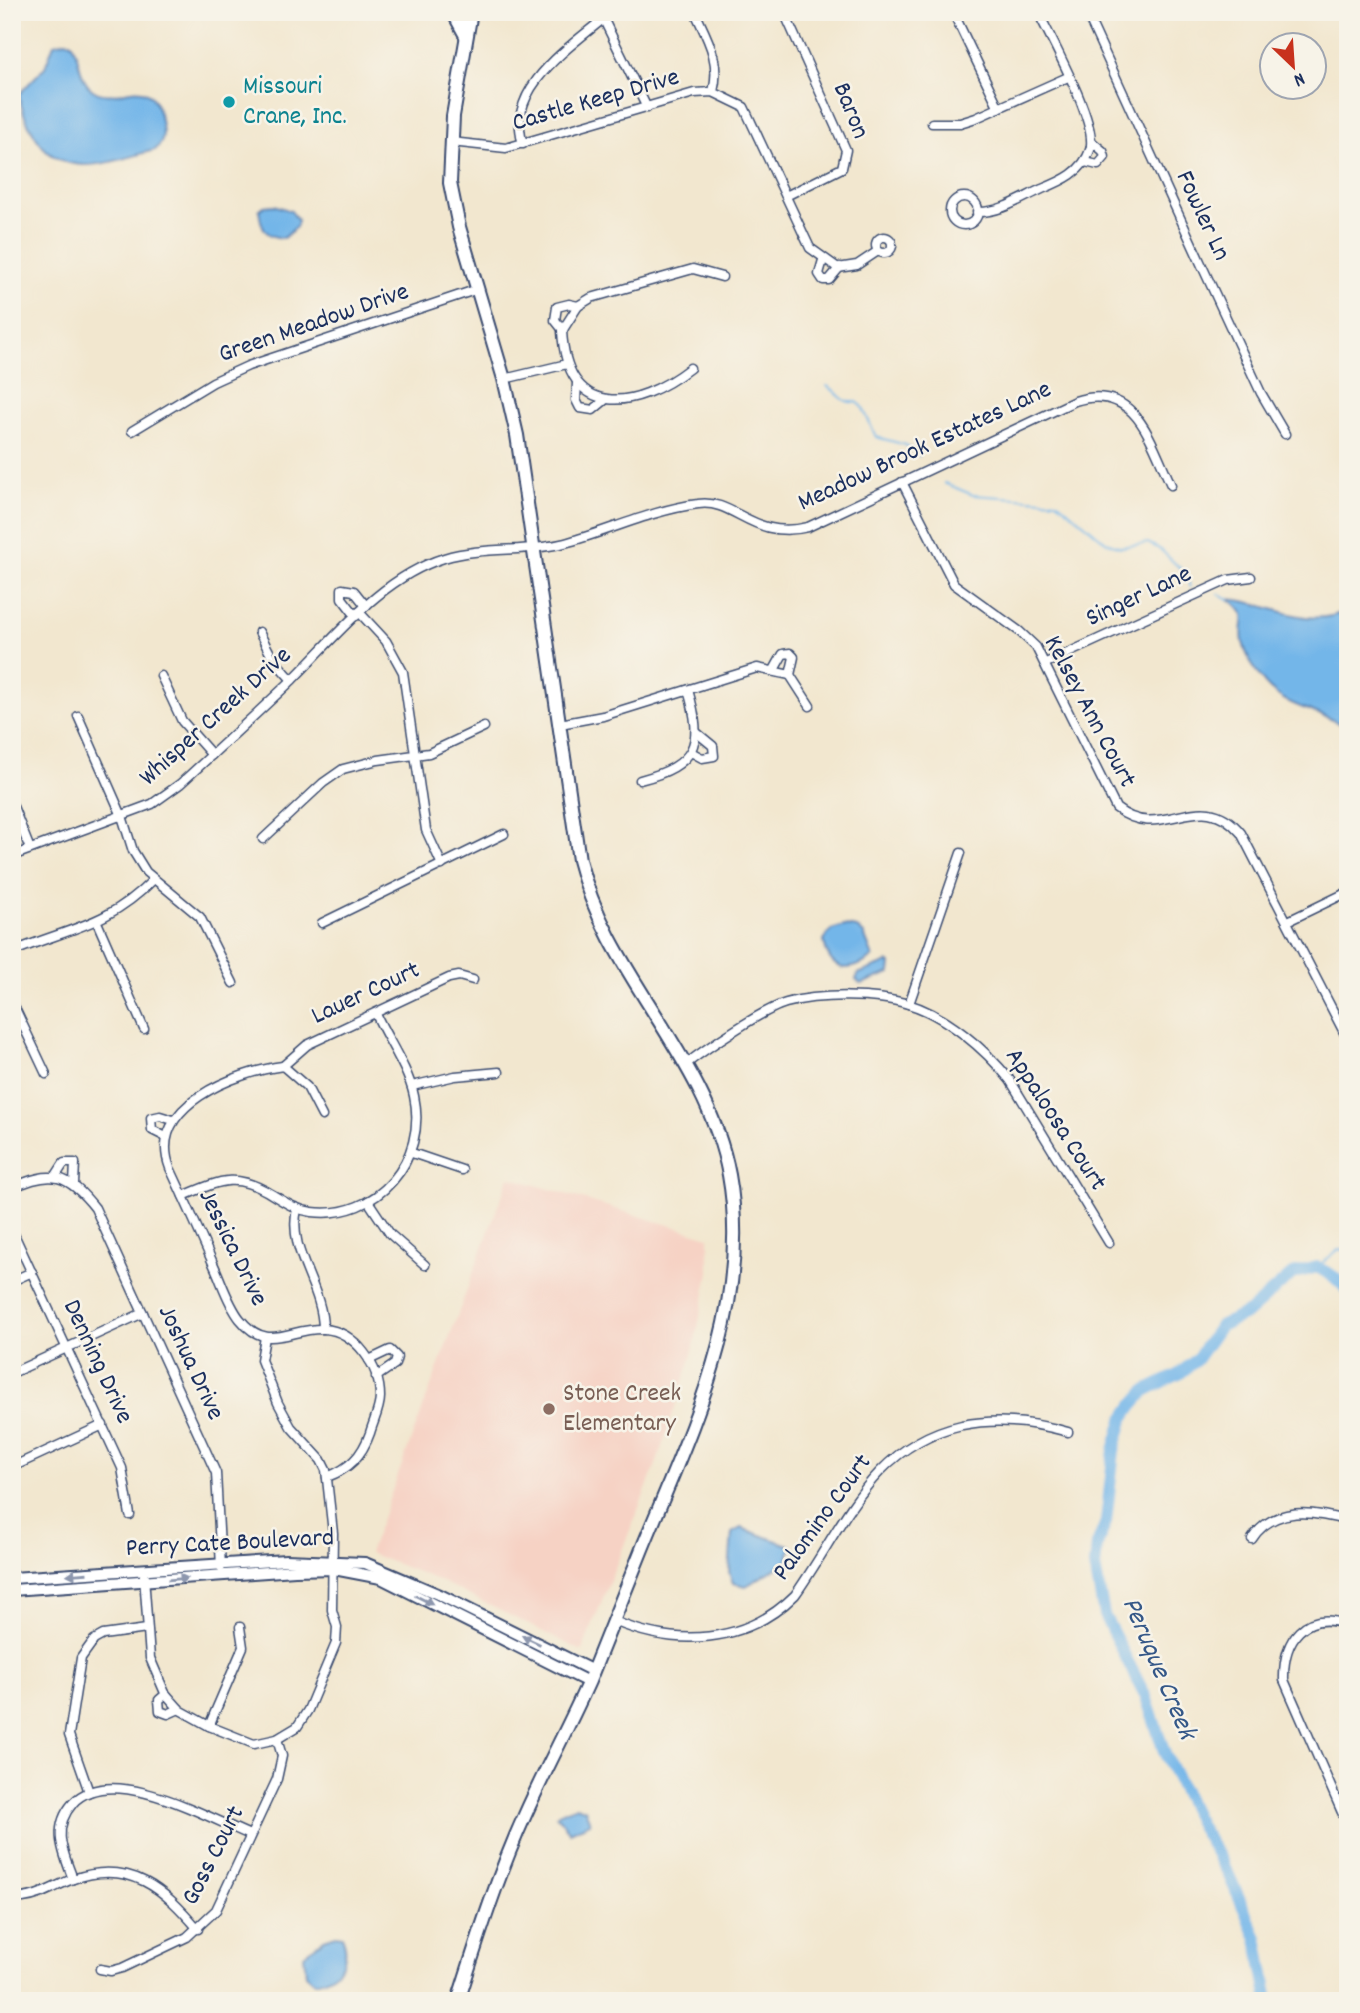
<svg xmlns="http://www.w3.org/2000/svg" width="1360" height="2013" viewBox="0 0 1360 2013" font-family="Dekko,sans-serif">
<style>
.built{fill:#f6d2c4}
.water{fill:#73b6e9;stroke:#4772a4;stroke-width:2}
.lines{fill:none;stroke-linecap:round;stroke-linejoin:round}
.stream{stroke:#73b6e9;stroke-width:2}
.river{stroke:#73b6e9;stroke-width:12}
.street-casing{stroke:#3b4b6f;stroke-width:11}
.secondary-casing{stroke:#3b4b6f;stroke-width:14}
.primary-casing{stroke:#3b4b6f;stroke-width:16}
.street{stroke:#fff;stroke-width:8}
.secondary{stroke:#fff;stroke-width:10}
.primary{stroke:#fff;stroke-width:12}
.oneway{fill:#8d97ae}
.culture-dot{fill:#0f9aa8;stroke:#f7f3e8;stroke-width:2.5}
.education-dot{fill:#8d6e63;stroke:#f7f3e8;stroke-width:2.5}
.labels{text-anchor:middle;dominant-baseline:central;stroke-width:5;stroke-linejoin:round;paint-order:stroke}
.culture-label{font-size:26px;fill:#0d838f;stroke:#f7f3e8;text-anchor:start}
.street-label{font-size:26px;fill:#1b2f5e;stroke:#f7f3e8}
.education-label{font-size:26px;fill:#785e54;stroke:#f7f3e8;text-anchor:start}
.water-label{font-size:28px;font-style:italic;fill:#355888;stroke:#f7f3e8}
</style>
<rect width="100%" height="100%" fill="#f7f3e8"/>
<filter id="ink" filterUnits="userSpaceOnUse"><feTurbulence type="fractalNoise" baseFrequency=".0143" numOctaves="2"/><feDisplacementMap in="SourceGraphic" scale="14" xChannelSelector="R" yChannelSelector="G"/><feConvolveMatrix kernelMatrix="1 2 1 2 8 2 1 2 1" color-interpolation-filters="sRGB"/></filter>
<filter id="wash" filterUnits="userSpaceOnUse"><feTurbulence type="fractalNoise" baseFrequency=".00686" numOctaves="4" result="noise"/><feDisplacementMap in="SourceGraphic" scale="28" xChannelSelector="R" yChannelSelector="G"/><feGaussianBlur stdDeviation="1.57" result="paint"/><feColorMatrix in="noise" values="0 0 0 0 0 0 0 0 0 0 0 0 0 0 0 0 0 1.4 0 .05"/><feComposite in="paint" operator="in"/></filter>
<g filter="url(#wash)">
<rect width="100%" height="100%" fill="#f2e7cf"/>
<!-- built -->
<polygon class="built" points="509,1177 709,1237 709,1274 692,1355 657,1462 582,1651 438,1580 369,1553"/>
<!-- water -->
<g class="water">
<path d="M65,41l6,1c10,15 7,38 22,48 26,18 59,-28 69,36 2,10 1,17 -7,24 -44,11 -93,34 -121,-16 -8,-13 -13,-25 -15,-40l26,-27 9,-23z"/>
<path d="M274,205l17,6 7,10 -2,6 -12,11c-19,-1 -23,-10 -25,-28l5,-4z"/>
<path d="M1229,599c40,3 78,32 119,11v120c-28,-23 -65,-19 -88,-53 -6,-9 -15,-25 -17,-35 -4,-24 10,-25 -14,-43z"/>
<path d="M844,926l13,2 7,6 9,23c-25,18 -44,15 -49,-17l7,-10z"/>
<polygon points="888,962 891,964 890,973 861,984 856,980 858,974"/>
<polygon points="741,1528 791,1546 788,1561 746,1586 733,1583 729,1572 732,1533"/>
<polygon points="576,1806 585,1809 590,1823 570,1832 556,1815"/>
<path d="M336,1935l6,1c10,23 -4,41 -27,46l-9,-8 -2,-19 20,-16z"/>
</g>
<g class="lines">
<!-- stream -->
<g class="stream">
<path d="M827,386c13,6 13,18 30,16l5,4 14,31 30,8 13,11"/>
<polyline points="944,483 973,495 1057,501 1106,542 1121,547 1148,543 1161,550 1186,574 1190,587"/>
<polyline points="1219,594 1229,599"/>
<polyline points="1317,1267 1338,1250 1348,1250"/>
</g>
<!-- river -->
<polyline class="river" points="1269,2001 1257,1938 1227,1871 1201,1828 1165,1754 1146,1697 1104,1615 1095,1567 1097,1545 1106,1522 1114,1450 1123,1420 1133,1405 1145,1391 1179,1374 1196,1360 1220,1326 1249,1312 1292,1274 1317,1267 1333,1276 1348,1290"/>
</g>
</g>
<g filter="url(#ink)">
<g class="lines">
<!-- street casing -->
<g class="street-casing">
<g id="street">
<polyline points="600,12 647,108"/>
<path d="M695,12c13,28 26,49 18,80"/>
<polyline points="784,12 846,150 842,168 786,196"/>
<polyline points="953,12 999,108"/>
<polyline points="1086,12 1203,268 1261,393 1285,434"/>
<polyline points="932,123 960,123 976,118 1068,77"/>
<polyline points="451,142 506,148 694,93 713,92 744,107 810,248 838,268 857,265 878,251"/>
<path d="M523,144c-18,-54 44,-95 80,-125"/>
<polyline points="1085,162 1098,165 1105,157 1103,151 1092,142"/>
<circle cx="964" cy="211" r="14"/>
<path d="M977,212c23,1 45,-14 65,-23 20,-8 41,-17 48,-39 9,-25 -39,-111 -52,-138"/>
<circle cx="884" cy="245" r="8"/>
<polyline points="823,260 819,274 823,280 829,280 840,267"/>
<polyline points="563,330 555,320 557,307 569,304 578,306"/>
<path d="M690,368c-55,43 -123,52 -128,-37l16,-25 13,-8 102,-29 29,8"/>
<polyline points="504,379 567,364"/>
<polyline points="577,383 576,400 580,408 593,410 605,400"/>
<polyline points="132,431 213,382 248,366 478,289"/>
<path d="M902,482l52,102 65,47 17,16 80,161c46,37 84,-25 125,25l107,207"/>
<polyline points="359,612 386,641 403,672 426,830 442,865"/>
<polyline points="356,616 342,598 342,589 354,591 366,606"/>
<polyline points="259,632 273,659 292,680"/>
<polyline points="1046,663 1228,580 1251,577"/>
<polyline points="774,670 783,654 790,653 794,657 790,675"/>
<polyline points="161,676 182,721 212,755"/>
<polyline points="78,716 122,816 133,851 146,872 200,917 233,983"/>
<polyline points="560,724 603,716 757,668 790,675 810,706"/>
<polyline points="691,752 702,758 714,756 713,746 696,732"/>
<path d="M640,780c57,-15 64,-36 48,-90"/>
<polyline points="12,804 30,849"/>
<polyline points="263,839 323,783 343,769 378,760 429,753 484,727"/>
<path d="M12,856l140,-52 28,-20c36,-33 73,-67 109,-101 46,-45 91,-105 155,-125 40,-12 82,-5 121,-15 44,-12 87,-33 133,-39 36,-6 55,37 110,23l267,-126c61,-19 75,39 96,84"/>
<polyline points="1288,921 1348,892"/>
<polyline points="97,922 144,1029"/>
<polyline points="322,923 504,834"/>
<path d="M12,952c57,-24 96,-26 142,-73"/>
<polyline points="12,1002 46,1074"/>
<polyline points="909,1004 961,853"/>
<path d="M686,1064c21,-16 76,-54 100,-61 33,-9 90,-9 122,1 38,11 78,46 102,76l99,163"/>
<polyline points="283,1066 307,1045 449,978 459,976 473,980"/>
<polyline points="412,1086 455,1076 499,1072"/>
<path d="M322,1116l-15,-29 -24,-21c-47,6 -137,40 -113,102 16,34 31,68 46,102 7,16 13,35 24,49 28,35 50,8 84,10 32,2 56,38 56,68 0,12 -7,25 -10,36 -8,23 -21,36 -43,44"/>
<polyline points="166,1137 152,1130 151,1118 160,1116 173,1120"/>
<polyline points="412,1153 462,1170"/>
<polyline points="55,1177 64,1163 75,1163 74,1184"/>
<path d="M12,1188c40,-19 56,-14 83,20l121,265 5,94"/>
<path d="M183,1196c38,-16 53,-24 90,-1 13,8 24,15 39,17 65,8 116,-52 102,-116 -6,-28 -26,-55 -38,-82"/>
<polyline points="368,1201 390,1234 425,1265"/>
<path d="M297,1209c-10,43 26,77 26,120"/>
<polyline points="12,1230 122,1468 130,1515"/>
<polyline points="12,1281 32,1272"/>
<polyline points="369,1360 390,1350 397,1357 395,1364 376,1377"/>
<polyline points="12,1373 143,1313"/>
<polyline points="12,1467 103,1425"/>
<path d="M1252,1539c22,-34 62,-28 96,-18"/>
<polyline points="144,1576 150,1658 165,1693 180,1710 209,1726 254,1744 277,1739 297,1727 308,1710 336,1643 337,1627 332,1610 333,1533 326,1470 321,1460 291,1427 278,1403 261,1360 265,1337"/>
<path d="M614,1621c61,26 131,24 181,-26 49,-69 76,-150 167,-170 36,-7 72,-3 106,7"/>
<path d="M1348,1625c-44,-16 -65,15 -64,55l64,146"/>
<polyline points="166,1694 159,1700 160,1711 168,1714 179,1709"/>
<polyline points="209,1726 243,1647 240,1627"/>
<polyline points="89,1792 69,1735 81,1658 94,1640 103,1635 147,1629"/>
<path d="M73,1879c-10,-27 -22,-51 0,-76 38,-41 136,15 177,32"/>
<path d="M23,1898c19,-2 33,-13 50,-19 58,-20 91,10 125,50"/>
<polyline points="100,1969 111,1971 122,1968 187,1937 216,1910 277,1779 282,1756 277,1739"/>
</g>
</g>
<!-- secondary casing -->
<g class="secondary-casing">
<g id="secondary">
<polyline points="12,1578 286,1560 365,1563 440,1595 593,1671"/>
<polyline points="12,1590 295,1570 334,1569 381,1578 588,1682"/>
</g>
</g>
<!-- primary casing -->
<g class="primary-casing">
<g id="primary">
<polyline points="453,12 466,36"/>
<path d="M458,2001c20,-63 40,-127 67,-186 20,-45 44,-89 64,-134 18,-44 35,-88 53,-132 48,-118 111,-242 87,-374 -22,-118 -121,-199 -150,-315l-62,-425 -13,-56 -45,-152 -9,-44 3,-67 18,-104"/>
</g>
</g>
<!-- street -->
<use href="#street" class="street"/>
<!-- secondary -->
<use href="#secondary" class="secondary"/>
<!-- primary -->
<use href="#primary" class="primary"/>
</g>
<!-- one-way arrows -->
<defs><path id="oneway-solid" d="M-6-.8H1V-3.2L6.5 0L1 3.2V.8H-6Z" transform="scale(1.75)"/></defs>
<g class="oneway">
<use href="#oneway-solid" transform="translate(77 1574) rotate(176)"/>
<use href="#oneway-solid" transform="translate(178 1579) rotate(-5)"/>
<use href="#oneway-solid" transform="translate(424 1600) rotate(27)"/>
<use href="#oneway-solid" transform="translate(531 1640) rotate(-154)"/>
</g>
</g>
<!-- markers -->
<circle class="culture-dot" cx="229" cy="102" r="7"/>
<circle class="education-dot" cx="549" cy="1409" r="7"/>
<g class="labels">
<!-- culture labels -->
<g class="culture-label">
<text x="243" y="87">Missouri<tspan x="243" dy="30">Crane, Inc.</tspan></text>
</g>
<!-- street labels -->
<g class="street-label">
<text transform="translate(596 101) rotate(-16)">Castle Keep Drive</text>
<text transform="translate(850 111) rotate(68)">Baron</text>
<text transform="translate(1202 216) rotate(65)">Fowler Ln</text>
<text transform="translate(314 324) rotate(-19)">Green Meadow Drive</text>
<text transform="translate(925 447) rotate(-25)">Meadow Brook Estates Lane</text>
<text transform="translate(1139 597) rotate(-25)">Singer Lane</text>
<text transform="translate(1089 712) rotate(62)">Kelsey Ann Court</text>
<text transform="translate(216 717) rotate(-42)">Whisper Creek Drive</text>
<text transform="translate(366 994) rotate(-25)">Lauer Court</text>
<text transform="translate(1055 1120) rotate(57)">Appaloosa Court</text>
<text transform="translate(232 1248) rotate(64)">Jessica Drive</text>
<text transform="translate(97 1362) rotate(65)">Denning Drive</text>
<text transform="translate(190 1363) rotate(65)">Joshua Drive</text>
<text transform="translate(823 1518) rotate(-54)">Palomino Court</text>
<text transform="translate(230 1544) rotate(-3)">Perry Cate Boulevard</text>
<text transform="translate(214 1856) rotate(-63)">Goss Court</text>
</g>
<!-- education labels -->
<g class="education-label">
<text x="563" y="1394">Stone Creek<tspan x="563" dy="30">Elementary</tspan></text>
</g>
<!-- water labels -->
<g class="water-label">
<text transform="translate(1157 1669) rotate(67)">Peruque Creek</text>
</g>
</g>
<!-- margin -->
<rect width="1360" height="2013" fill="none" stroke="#f7f3e8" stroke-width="42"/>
<!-- north arrow -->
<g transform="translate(1293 66) rotate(155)"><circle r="33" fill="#f7f3e8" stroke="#9fa5b1" stroke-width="2"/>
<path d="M0-5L12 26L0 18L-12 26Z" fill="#c8321e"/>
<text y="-10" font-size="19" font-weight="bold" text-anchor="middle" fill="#1b2f5e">N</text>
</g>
</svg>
